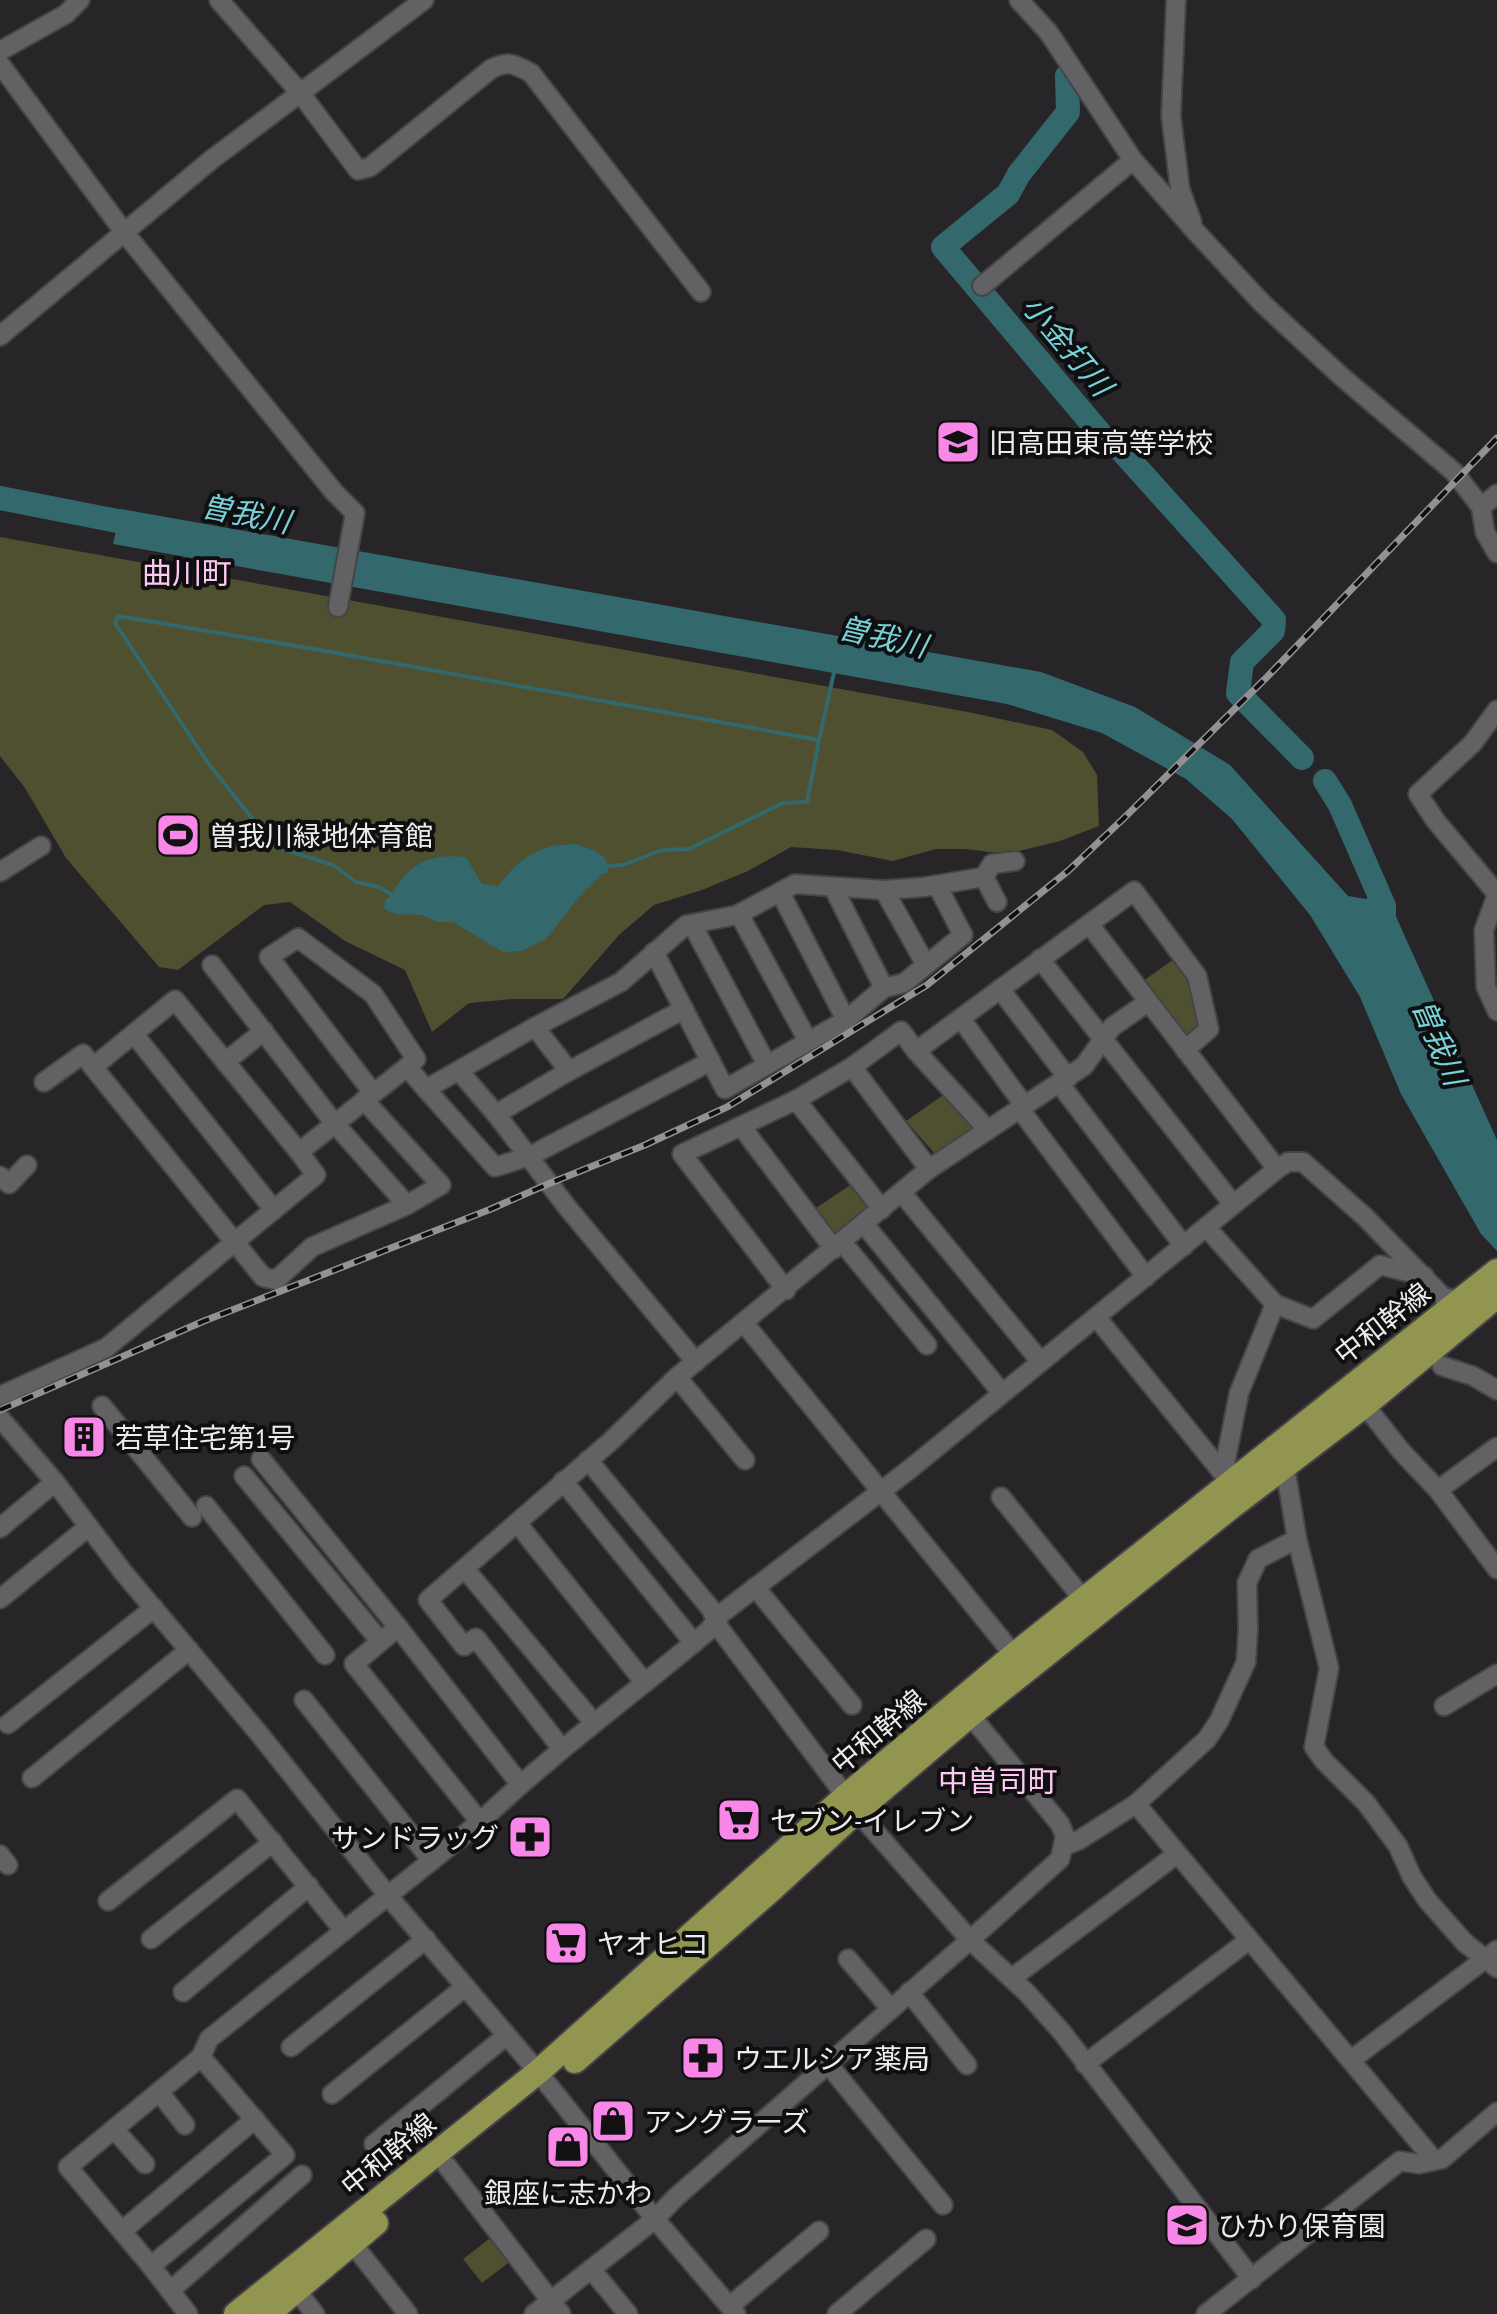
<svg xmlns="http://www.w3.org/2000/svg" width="1497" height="2314" viewBox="0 0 1497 2314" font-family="'PT Sans Narrow','Noto Sans JP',sans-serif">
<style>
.green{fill:#4e5030}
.water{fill:#33686c}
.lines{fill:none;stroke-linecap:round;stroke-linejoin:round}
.stream{stroke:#33686c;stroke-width:4}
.river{stroke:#33686c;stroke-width:24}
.minor-casing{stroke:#454446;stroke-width:22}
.major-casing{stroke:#454446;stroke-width:28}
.minor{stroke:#626164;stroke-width:18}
.major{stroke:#92954f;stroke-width:24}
.rail-casing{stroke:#939194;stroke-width:7}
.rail{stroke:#0f0f10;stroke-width:4;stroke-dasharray:12;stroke-linecap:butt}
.labels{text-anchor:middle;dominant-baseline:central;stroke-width:8;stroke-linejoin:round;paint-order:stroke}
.poi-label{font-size:28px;fill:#ecebed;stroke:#0f0f10;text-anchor:start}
.street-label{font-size:28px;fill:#ecebed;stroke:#0f0f10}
.water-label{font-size:30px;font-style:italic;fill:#78d1d9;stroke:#0f0f10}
.neighbourhood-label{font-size:30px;fill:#fdc9f3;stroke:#0f0f10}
</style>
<rect width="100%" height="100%" fill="#272528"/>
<!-- green -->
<g class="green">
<polygon points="0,537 968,712 1052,730 1083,752 1097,775 1099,826 1060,841 1007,854 965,849 936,849 893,861 837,850 791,847 748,871 702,890 654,905 620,934 563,999 513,999 469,1003 432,1032 405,970 345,941 290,902 264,905 178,970 159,967 66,858 25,788 0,756"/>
<polygon points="1177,957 1193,983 1200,1025 1187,1038 1143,981"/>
<polygon points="946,1093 979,1129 937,1156 906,1121"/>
<polygon points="852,1184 868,1202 867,1213 834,1240 813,1210"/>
<polygon points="493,2236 512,2260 482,2283 463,2259"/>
</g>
<!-- water -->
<g class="water">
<polygon points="121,509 1041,672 1135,707 1230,765 1348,896 1366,899 1383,888 1497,1140 1497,1251 1481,1234 1401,1094 1360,997 1310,915 1232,819 1186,779 1102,733 1007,704 113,544"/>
<path d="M576,844l20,7 10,8 2,14 -6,1 -22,22 -34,43 -24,12 -19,1 -50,-30h-16l-15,-7 -26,-1 -12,-5 2,-10c7,-4 7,-8 12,-15 18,-25 39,-30 68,-27l16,27 16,2c24,-30 40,-41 78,-42z"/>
</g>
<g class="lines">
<!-- stream -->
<g class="stream">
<polyline points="819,740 835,668"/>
<polyline points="392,895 379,887 356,882 333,865 274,846 208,763 115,623 118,616 314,649 819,740 807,802 783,803 689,849 662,850 623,865 607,866"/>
</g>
<!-- river -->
<g class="river">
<polyline points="1067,76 1068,112 1019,174 1008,194 943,247 1104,438 1120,449 1274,620 1273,631 1242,662 1238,693 1302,758"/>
<polyline points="0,498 148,527"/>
<polyline points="1325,781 1340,805 1384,906 1384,921"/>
</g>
<!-- minor casing -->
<g class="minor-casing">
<g id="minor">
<path d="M219,0l82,94 57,76 12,-3 121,-98c17,-9 23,-5 40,4l170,219"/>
<polyline points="1019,0 1049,33 1133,160 1196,232 1263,304 1342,377 1454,472 1481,507 1485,532 1497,553"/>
<polyline points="1176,0 1171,116 1180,189 1192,222"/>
<polyline points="0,51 66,14 80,0"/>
<polyline points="0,64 124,232 334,492 355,513 338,607"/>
<polyline points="982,286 1133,160"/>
<polyline points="0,336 211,160 424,0"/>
<polyline points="1481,507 1497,494"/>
<polyline points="1497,710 1473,743 1418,794 1435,820 1497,894"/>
<polyline points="0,872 41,846"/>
<polyline points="833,887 884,988"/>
<polyline points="884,890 926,965"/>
<polyline points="780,892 846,1020"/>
<polyline points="1497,895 1484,930 1486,987 1497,1011"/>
<polyline points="997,902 984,877 992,864 1015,861"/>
<polyline points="739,914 808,1041"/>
<polyline points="692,924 767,1065"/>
<polyline points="1089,924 1134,891 1197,976 1209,1029 1185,1050"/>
<polyline points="654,952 725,1089 846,1020 884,988 904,983 963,935 937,885"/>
<polyline points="1040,959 1233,1204"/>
<polyline points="212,965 335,1124 407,1205"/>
<polyline points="1000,989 1068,1078"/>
<polyline points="961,1019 1024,1105"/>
<polyline points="535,1027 569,1071"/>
<polyline points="134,1034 274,1210"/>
<polyline points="225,1062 264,1031"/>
<polyline points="852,1067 929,1169"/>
<polyline points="459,1071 496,1114 567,1207 696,1362"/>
<polyline points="44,1082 83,1054 93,1067"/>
<polyline points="1059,1083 1184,1246"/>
<polyline points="426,1089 495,1167 530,1156 711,1061"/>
<polyline points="373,1093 269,957 298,938 373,994 416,1059 407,1067"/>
<polyline points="796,1100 852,1067 901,1031 916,1051"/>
<polyline points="1019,1108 1146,1277"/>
<polyline points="496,1114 569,1071 684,1009"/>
<polyline points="741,1126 834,1249"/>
<polyline points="988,1130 916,1051 1089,924 1277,1169"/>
<polyline points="299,1152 175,1000 93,1067 263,1277 276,1280 312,1247 407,1205 441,1185 364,1100"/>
<polyline points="0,1176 9,1184 27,1165"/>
<polyline points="902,1193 1041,1362"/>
<polyline points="864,1224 1002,1393"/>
<polyline points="1206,1227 1275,1304 1239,1393 1225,1464 1230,1482"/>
<polyline points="842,1242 927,1345"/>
<polyline points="786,1290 682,1154 796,1100 882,1209"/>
<polyline points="1275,1304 1313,1319 1380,1265 1424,1276"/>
<polyline points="1097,1318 1226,1477"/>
<polyline points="744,1323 1014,1655"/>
<polyline points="1442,1366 1473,1376 1497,1390"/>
<polyline points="677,1377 745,1460"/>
<polyline points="1357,1395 1401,1451 1438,1490 1497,1569"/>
<polyline points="0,1396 106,1348 316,1175 299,1152 407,1067 426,1089 535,1027 621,982 686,925 737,915 795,884 884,890 924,887 984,877"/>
<polyline points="102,1406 192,1517"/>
<polyline points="0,1418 55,1482 123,1572 261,1736 389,1897 538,2072 655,2219 736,2314"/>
<polyline points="1278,1458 1285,1467 1297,1539 1329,1668 1314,1747 1324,1761 1366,1803 1398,1846 1412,1877 1427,1900 1465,1943 1497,1968"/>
<polyline points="261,1459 398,1627 520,1784"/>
<polyline points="588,1460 711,1609 720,1629 857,1811 970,1940 1026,1992 1061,2031 1252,2279"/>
<polyline points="244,1476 380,1641"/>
<polyline points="563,1481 694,1643"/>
<polyline points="1438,1490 1497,1447"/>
<polyline points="1001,1497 1083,1599"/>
<polyline points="206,1506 325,1655"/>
<polyline points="517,1523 645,1683"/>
<polyline points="0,1528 55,1482"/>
<polyline points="465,1569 594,1723"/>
<polyline points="755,1587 852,1705"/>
<polyline points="0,1599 88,1527"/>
<polyline points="398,1627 354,1664 480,1822"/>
<polyline points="304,1700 432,1861"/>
<polyline points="1444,1706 1497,1674"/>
<polyline points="8,1724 154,1608"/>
<polyline points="562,1749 476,1638 464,1646 428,1600 611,1441 677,1377 929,1169 1084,1066 1112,1027 1148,1002"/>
<polyline points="32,1778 189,1650"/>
<polyline points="1136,1804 1434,2160"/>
<polyline points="1064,1846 1079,1840 1136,1804 1207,1739 1219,1721 1246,1662 1248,1630 1247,1583 1258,1559 1297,1539"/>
<polyline points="0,1855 8,1865"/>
<polyline points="108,1901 237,1799 344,1931"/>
<polyline points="151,1939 273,1842"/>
<polyline points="848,1959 891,2009"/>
<polyline points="1012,1978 1177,1854"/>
<polyline points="183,1992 309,1886"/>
<polyline points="909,1992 967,2065"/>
<polyline points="291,2047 426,1939"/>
<polyline points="1351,2060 1497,1950"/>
<polyline points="828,2064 943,2205"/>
<polyline points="1085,2064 1249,1940"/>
<polyline points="160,2093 185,2125"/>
<polyline points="332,2094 465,1987"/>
<polyline points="114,2129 145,2164"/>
<polyline points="374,2144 506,2036"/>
<polyline points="447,2166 561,2314"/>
<polyline points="122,2231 255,2119"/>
<polyline points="352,2243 408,2314"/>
<path d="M151,2266l134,-111 -84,-98 8,-18 271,-217c72,-69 152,-127 228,-191l14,-18 188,-144 367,-300 11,-7h15l62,55 78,80 16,4"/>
<polyline points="591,2269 628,2314"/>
<polyline points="171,2290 302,2175"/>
<polyline points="296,2290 315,2314"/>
<polyline points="730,2306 819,2231"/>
<polyline points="188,2314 151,2266 68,2167 201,2057"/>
<polyline points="534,2314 655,2219 675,2198 970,1940 1060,1859 1065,1836 1060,1824 970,1715"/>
<polyline points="837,2314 926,2239"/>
<polyline points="1206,2314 1400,2161 1419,2164 1442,2159 1497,2112"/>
</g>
</g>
<!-- major casing -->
<g class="major-casing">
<g id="major">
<polyline points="575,2061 771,1890 857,1811 970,1715 1231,1507 1365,1405 1497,1296"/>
<polyline points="236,2314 538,2072 846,1796 1014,1655 1497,1271"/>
<polyline points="268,2314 376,2223"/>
</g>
</g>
<!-- minor -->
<use href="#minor" class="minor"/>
<!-- major -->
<use href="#major" class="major"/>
<!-- rail casing -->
<g class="rail-casing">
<polyline id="rail" points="0,1410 204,1321 491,1209 548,1184 645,1145 727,1107 927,985 1068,871 1123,819 1267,677 1497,438"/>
</g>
<!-- rail -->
<use href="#rail" class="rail"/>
</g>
<!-- icons -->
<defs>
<g id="school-square" transform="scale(2.3)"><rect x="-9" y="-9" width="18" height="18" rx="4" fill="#f987e8" stroke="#0f0f10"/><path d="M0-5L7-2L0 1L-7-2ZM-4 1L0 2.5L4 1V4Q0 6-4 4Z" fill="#111"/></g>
<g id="stadium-square" transform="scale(2.3)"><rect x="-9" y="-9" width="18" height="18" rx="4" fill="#f987e8" stroke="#0f0f10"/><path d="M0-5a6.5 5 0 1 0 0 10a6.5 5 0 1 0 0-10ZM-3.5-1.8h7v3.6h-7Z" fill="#111"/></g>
<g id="building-square" transform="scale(2.3)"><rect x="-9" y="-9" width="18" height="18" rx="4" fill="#f987e8" stroke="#0f0f10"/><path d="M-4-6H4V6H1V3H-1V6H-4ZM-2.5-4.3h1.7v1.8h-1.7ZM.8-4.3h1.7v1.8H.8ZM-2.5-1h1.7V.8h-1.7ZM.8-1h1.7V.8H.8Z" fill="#111"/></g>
<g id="supermarket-square" transform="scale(2.3)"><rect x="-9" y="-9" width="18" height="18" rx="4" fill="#f987e8" stroke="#0f0f10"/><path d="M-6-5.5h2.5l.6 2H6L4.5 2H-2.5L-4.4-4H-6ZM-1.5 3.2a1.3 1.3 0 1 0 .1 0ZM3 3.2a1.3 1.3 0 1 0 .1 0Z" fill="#111"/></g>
<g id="pharmacy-square" transform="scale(2.3)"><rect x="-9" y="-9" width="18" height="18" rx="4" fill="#f987e8" stroke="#0f0f10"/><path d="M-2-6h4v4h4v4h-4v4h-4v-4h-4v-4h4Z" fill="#111"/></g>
<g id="shop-square" transform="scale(2.3)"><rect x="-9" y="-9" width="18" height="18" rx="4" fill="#f987e8" stroke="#0f0f10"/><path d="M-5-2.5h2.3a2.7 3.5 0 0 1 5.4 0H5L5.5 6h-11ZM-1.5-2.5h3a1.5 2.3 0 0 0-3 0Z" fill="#111"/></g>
</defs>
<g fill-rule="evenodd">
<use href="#school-square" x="958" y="442"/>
<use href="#stadium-square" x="178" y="835"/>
<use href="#building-square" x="84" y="1437"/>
<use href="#supermarket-square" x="739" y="1820"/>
<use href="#pharmacy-square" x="530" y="1837"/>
<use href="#supermarket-square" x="566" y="1943"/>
<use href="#pharmacy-square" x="703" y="2058"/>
<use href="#shop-square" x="613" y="2121"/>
<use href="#shop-square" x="568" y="2147"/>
<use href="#school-square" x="1187" y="2225"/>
</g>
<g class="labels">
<!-- poi labels -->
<g class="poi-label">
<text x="989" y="442">旧高田東高等学校</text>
<text x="209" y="835">曽我川緑地体育館</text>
<text x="115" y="1437">若草住宅第1号</text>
<text x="770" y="1820">セブン-イレブン</text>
<text x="499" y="1837" text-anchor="end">サンドラッグ</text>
<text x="597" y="1943">ヤオヒコ</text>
<text x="734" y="2058">ウエルシア薬局</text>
<text x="644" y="2121">アングラーズ</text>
<text x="568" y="2192" text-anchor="middle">銀座に志かわ</text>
<text x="1218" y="2225">ひかり保育園</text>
</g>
<!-- street labels -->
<g class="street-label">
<text transform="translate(1382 1323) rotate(-38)">中和幹線</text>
<text transform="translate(878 1731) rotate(-40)">中和幹線</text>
<text transform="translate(388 2154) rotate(-39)">中和幹線</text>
</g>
<!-- water labels -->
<g class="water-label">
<text transform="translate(1068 345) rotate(50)">小金打川</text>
<text transform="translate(246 513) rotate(11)">曽我川</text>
<text transform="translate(883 636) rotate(13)">曽我川</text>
<text transform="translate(1440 1042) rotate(67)">曽我川</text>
</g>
<!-- neighbourhood labels -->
<g class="neighbourhood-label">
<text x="187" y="572">曲川町</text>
<text x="998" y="1780">中曽司町</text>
</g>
</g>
</svg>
